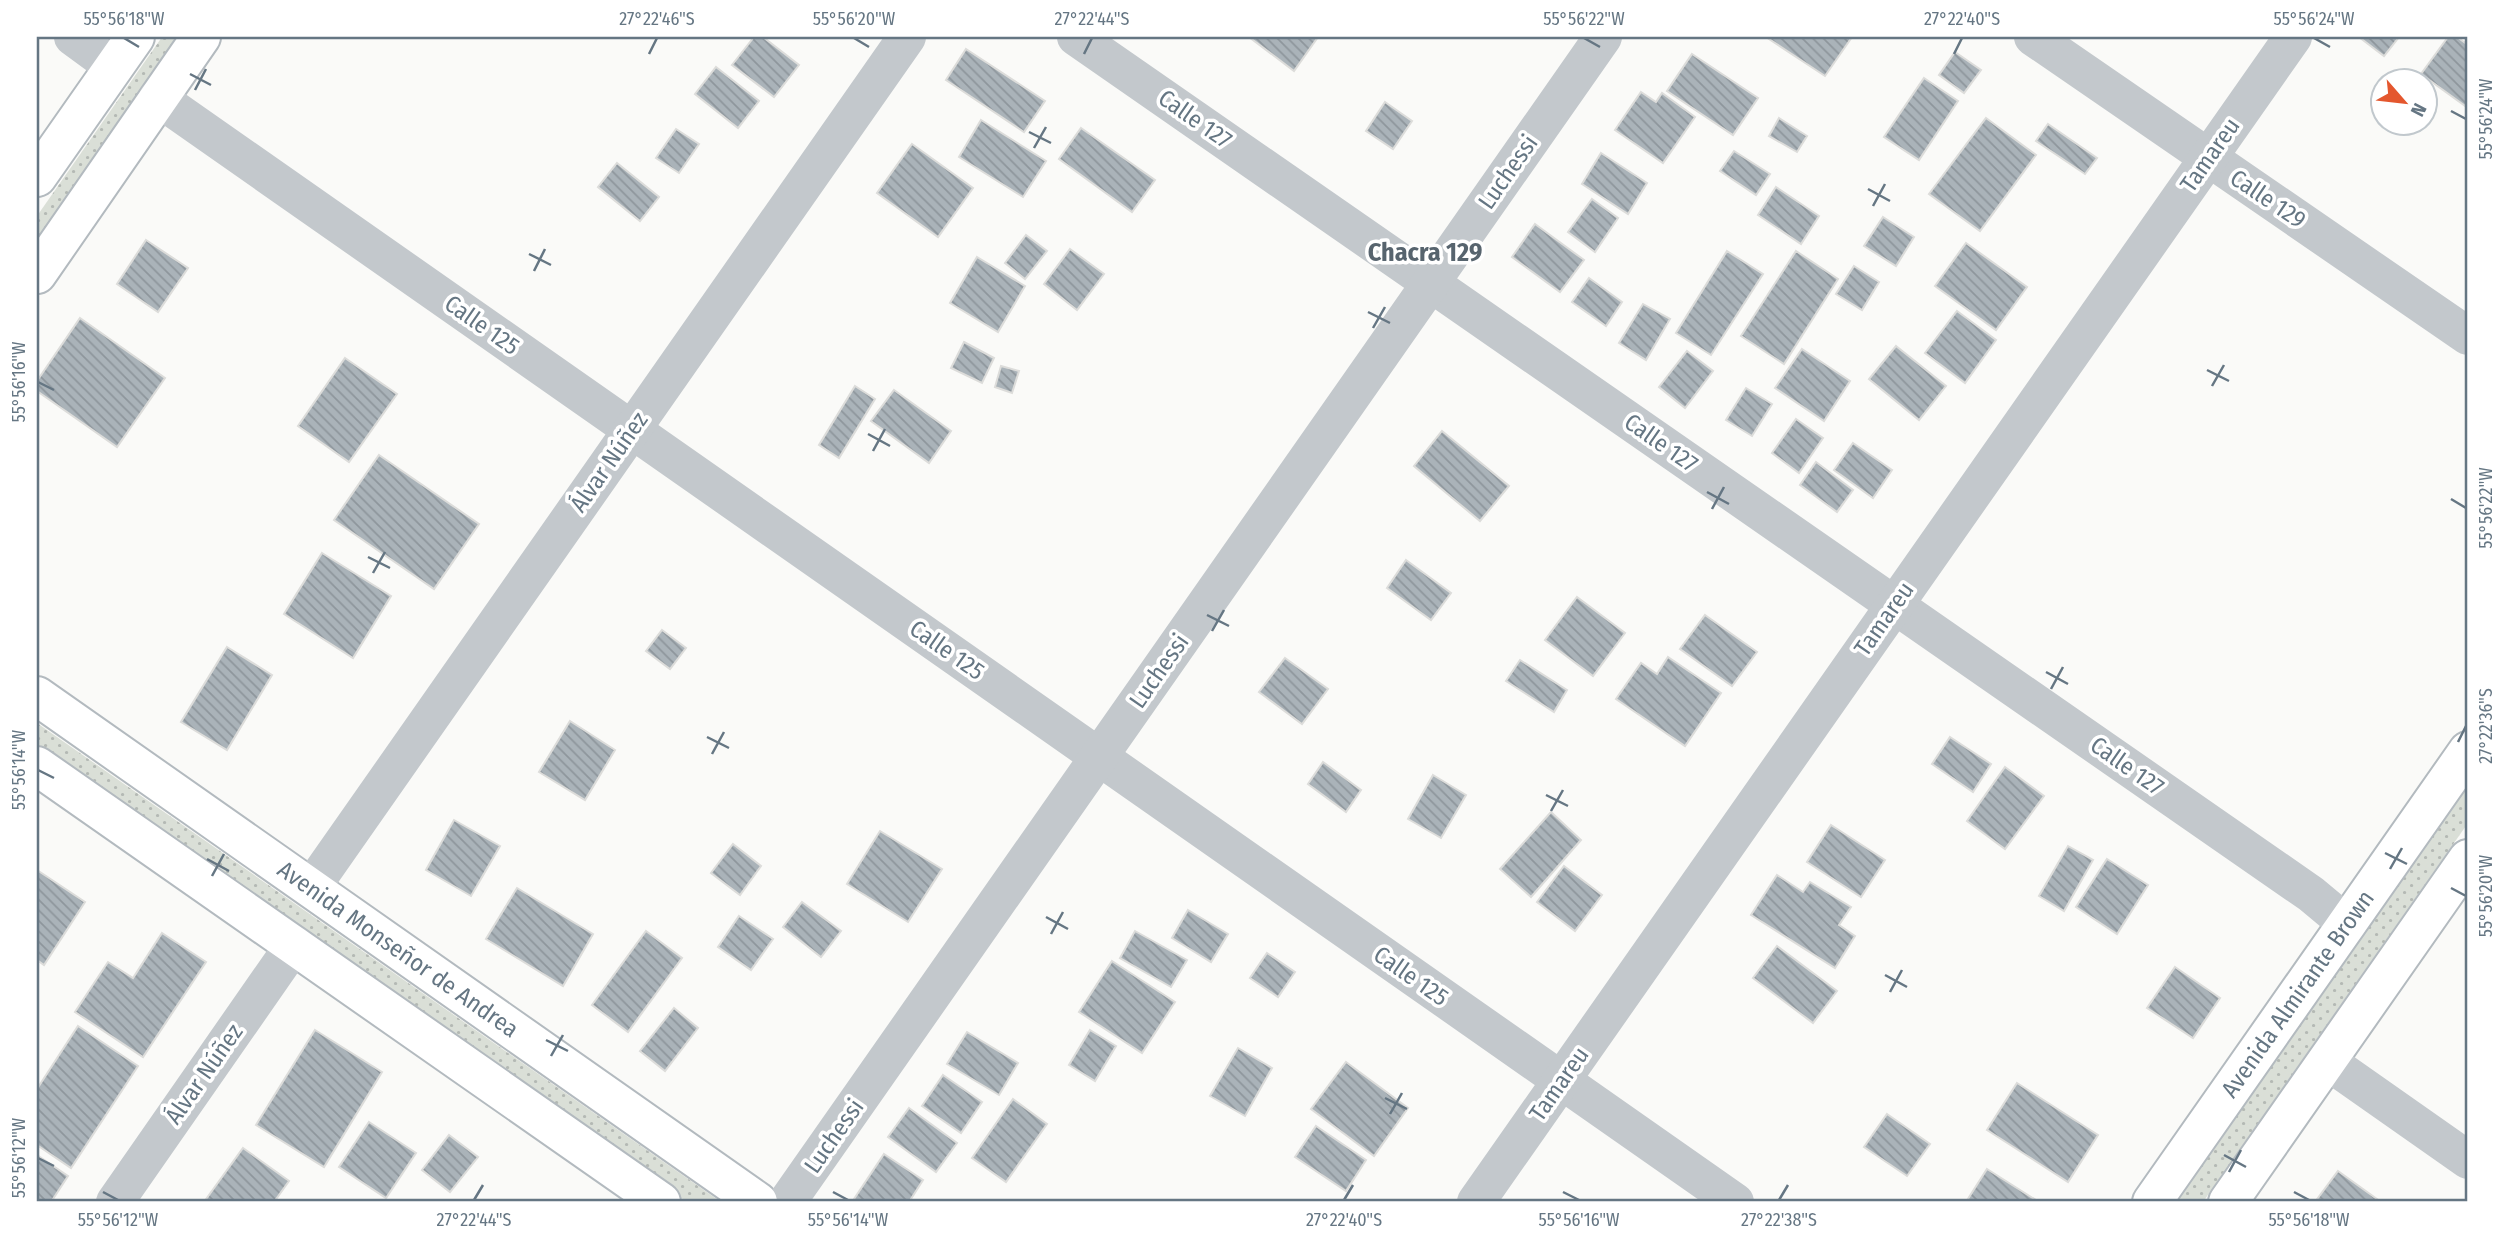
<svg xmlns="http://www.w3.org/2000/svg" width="2505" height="1239" viewBox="0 0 2505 1239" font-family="'Fira Sans Condensed',sans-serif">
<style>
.grass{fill:url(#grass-dots)}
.building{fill:url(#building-back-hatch);stroke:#dcdcda;stroke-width:2}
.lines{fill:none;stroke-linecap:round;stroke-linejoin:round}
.secondary-casing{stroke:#b3babf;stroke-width:42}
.street{stroke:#c3c8cc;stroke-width:38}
.secondary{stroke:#fff;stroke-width:38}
.ticks{fill:none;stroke:#657683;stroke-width:2.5}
.labels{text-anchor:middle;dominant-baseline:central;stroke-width:7;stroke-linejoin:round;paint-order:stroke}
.street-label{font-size:24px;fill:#657683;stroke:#fff}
.neighbourhood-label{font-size:26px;font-weight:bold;fill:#57646e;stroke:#fff}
.neatline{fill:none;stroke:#657683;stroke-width:2.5}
.ticks-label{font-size:18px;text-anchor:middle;fill:#657683}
</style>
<defs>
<pattern id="grass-dots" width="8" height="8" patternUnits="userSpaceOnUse" patternTransform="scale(1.75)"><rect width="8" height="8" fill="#dadfd7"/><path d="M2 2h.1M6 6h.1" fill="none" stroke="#b4b9b4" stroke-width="1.8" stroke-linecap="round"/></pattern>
<pattern id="building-back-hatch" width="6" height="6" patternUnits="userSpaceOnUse" patternTransform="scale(1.75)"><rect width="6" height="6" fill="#aab3b9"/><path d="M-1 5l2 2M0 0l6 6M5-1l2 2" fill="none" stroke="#8e969c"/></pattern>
</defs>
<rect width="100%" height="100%" fill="#fafaf8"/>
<!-- grass -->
<g class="grass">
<polygon points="162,37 188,37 37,253 37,216"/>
<polygon points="37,723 721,1202 687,1202 37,747"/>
<polygon points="2468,777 2468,823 2203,1202 2170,1202"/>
</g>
<!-- building -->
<g class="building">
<polygon points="754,37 763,37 799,65 774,97 732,65"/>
<polygon points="1249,37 1318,37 1294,71"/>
<polygon points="1766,37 1852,37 1825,76"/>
<polygon points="2359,37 2399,37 2384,56"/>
<polygon points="2448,37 2457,37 2468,45 2468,108 2421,74"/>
<polygon points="966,49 1045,101 1024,132 946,80"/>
<polygon points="1955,52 1981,70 1964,93 1939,75"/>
<polygon points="1692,54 1758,98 1733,135 1667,91"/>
<polygon points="716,67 759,101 738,128 695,94"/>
<polygon points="1924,78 1958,101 1919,160 1884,137"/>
<polygon points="1641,92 1656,102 1662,93 1695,117 1663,163 1615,130"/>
<polygon points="1385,102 1412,121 1393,149 1366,131"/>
<polygon points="1779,118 1807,136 1797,152 1769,136"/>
<polygon points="1986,118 2036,155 1980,231 1929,194"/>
<polygon points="981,120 1046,161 1023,197 959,157"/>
<polygon points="2048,124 2097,158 2085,174 2036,141"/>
<polygon points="1081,128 1155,180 1132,212 1059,159"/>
<polygon points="676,129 699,144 679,173 656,158"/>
<polygon points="912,144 973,188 938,237 877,193"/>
<polygon points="1734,151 1770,174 1756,195 1720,171"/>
<polygon points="1601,153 1647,183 1628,214 1582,184"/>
<polygon points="617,163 659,197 640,221 598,187"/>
<polygon points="1776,187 1819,216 1801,244 1758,215"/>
<polygon points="1592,199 1618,218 1595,252 1568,232"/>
<polygon points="1883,217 1914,237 1896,266 1864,246"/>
<polygon points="1535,224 1584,260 1560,292 1512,257"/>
<polygon points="1026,235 1047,251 1025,279 1005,263"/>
<polygon points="146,240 188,268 158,312 117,284"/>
<polygon points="1966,243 2027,287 1996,330 1935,286"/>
<polygon points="1070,249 1104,274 1077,310 1044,284"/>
<polygon points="1727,251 1763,274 1711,355 1676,333"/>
<polygon points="1796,251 1838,279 1784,364 1741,336"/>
<polygon points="977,257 1025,286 998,332 950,303"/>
<polygon points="1854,266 1879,282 1862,310 1836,294"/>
<polygon points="1589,278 1622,302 1606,326 1572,302"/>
<polygon points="1643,304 1670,319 1646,360 1619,343"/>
<polygon points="1957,311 1996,340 1965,383 1925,353"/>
<polygon points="80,318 165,378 117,447 37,391 37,381"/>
<polygon points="964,342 994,358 982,383 951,368"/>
<polygon points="1896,346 1946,386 1919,420 1869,379"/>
<polygon points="1802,349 1850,381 1824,421 1775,388"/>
<polygon points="1687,351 1713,371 1685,408 1659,387"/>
<polygon points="345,358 397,394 349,462 298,426"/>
<polygon points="1001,366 1019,371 1012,393 995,387"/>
<polygon points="855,386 875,399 839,458 819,445"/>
<polygon points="1746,388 1772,404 1752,436 1726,420"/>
<polygon points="894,390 951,431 929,463 871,421"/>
<polygon points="1796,419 1823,438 1799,473 1772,453"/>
<polygon points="1442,431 1509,486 1480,521 1414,466"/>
<polygon points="1853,443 1892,470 1873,498 1834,470"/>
<polygon points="379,455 479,524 434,589 334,520"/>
<polygon points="1816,462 1853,490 1837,512 1800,485"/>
<polygon points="322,553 391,596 353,658 284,614"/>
<polygon points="1406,560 1451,593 1431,620 1387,588"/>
<polygon points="1577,597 1625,633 1593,676 1545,640"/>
<polygon points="1705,615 1757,652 1732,686 1680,649"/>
<polygon points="662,630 686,648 670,669 646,651"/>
<polygon points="227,647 272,675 227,750 181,722"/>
<polygon points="1668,657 1721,693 1685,746 1616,699 1641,663 1657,674"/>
<polygon points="1285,658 1328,689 1302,724 1259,692"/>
<polygon points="1520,660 1567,690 1554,712 1506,681"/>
<polygon points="570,721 615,750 585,800 539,772"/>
<polygon points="1950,737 1991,764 1973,792 1932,764"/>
<polygon points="1323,762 1361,790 1346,812 1308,784"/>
<polygon points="2005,767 2044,796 2005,849 1967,821"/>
<polygon points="1433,775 1466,795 1441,838 1408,819"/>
<polygon points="1551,812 1581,840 1531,897 1500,869"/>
<polygon points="454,820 500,846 471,896 426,870"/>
<polygon points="1831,825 1885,860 1861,897 1807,862"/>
<polygon points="880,831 942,869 908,922 847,884"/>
<polygon points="733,844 761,866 740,895 711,873"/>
<polygon points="2068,846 2093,860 2064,911 2039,896"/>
<polygon points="2107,859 2148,885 2117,934 2076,907"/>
<polygon points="1564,866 1602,895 1575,931 1537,902"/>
<polygon points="37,870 85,902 44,965 37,960"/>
<polygon points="1777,875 1803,892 1810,882 1851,907 1839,925 1855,936 1835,968 1751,915"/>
<polygon points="517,888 593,934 563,986 486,939"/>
<polygon points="802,902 841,931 821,957 783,927"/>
<polygon points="1188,910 1228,934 1211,962 1172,938"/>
<polygon points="739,916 773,939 751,970 718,947"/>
<polygon points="646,931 682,958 628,1032 592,1005"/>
<polygon points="1135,931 1187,960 1171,987 1120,958"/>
<polygon points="162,933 206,962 143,1057 75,1012 108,962 133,978"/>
<polygon points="1777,946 1837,991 1813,1023 1753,978"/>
<polygon points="1267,953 1295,972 1278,997 1250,978"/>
<polygon points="1112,961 1175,1002 1142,1053 1079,1012"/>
<polygon points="2175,967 2220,998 2193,1038 2147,1008"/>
<polygon points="674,1008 698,1028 665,1071 640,1051"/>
<polygon points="78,1026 138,1066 71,1168 37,1145 37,1089"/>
<polygon points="315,1030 382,1072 324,1167 256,1125"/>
<polygon points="1090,1030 1116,1046 1095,1081 1069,1065"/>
<polygon points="967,1032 1018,1063 999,1095 947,1064"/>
<polygon points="1238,1048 1272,1068 1245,1116 1210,1096"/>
<polygon points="1346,1062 1408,1108 1374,1156 1311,1109"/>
<polygon points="943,1075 982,1102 961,1133 922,1106"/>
<polygon points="2017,1083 2098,1135 2068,1182 1987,1130"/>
<polygon points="1013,1099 1047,1124 1006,1182 972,1158"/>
<polygon points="909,1108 957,1143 936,1172 888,1137"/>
<polygon points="1887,1114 1930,1144 1907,1176 1864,1147"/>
<polygon points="369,1122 416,1153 386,1198 339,1167"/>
<polygon points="1316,1126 1366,1160 1346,1191 1295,1157"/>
<polygon points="449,1135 478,1157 450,1192 422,1170"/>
<polygon points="243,1148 289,1181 274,1202 204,1202"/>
<polygon points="884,1154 923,1180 909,1202 852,1202"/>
<polygon points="37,1155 68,1176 51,1202 37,1202"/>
<polygon points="1987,1169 2039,1202 1966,1202"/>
<polygon points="2338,1171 2381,1202 2315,1202"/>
</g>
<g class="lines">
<!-- secondary casing -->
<g class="secondary-casing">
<g id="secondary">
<polyline points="37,177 135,37"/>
<polyline points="37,274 201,37"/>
<path id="s1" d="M37,696l721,506"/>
<polyline points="37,766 661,1202"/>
<path id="s2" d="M2152,1202l316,-451"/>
<polyline points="2228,1202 2468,859"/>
</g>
</g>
<!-- street -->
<g class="street">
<polyline points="73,37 114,67"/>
<polyline points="1076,37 2311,894 2347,924"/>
<polyline points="2033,37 2468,336"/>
<polyline points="158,98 1735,1202"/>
<polyline points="311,888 907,37"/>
<polyline points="2327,1061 2468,1160"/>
<polyline points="115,1202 294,945"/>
<polyline points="787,1202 1603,37"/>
<polyline points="1476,1202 2293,37"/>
</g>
<!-- secondary -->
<use href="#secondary" class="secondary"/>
</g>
<!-- ticks -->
<path class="ticks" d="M124,38l15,9M854,38l15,9M1584,38l16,9M2314,38l16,9M649,54l8,-16M1084,54l8,-16M1954,54l8,-16M190,74l21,11M195,90l11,-21M2451,111l15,8M1029,132l22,11M1034,148l12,-21M1868,189l22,12M1873,206l12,-22M529,254l22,11M534,271l11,-22M1368,312l22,11M1373,328l12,-21M2207,370l22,11M38,382l16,8M2212,386l12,-21M868,434l22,12M873,451l12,-22M1707,492l22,12M2451,499l15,9M1712,509l12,-22M368,557l22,11M373,573l12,-21M1207,615l22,11M1212,631l12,-21M2046,672l22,12M2051,689l12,-22M707,737l22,11M2458,742l8,-16M712,754l12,-22M38,770l16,8M1546,795l22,11M1551,811l12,-21M2385,853l22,11M207,859l22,12M2390,869l12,-21M212,876l12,-22M2451,888l15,8M1046,917l22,12M1051,934l12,-22M1885,975l22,12M1890,992l12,-22M546,1040l22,11M551,1056l12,-21M1385,1098l22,11M1390,1114l12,-21M2224,1155l22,12M38,1158l16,8M2229,1172l12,-22M103,1192l15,8M833,1192l15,8M1563,1192l16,8M2294,1192l15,8M474,1200l9,-15M1344,1200l9,-15M1779,1200l9,-15"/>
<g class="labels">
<!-- street labels -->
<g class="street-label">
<text transform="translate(1195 119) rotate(35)">Calle 127</text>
<text transform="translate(2210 155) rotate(-55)">Tamareu</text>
<text transform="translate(1508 172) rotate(-55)">Luchessi</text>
<text transform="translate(2268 199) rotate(34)">Calle 129</text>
<text transform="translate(482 325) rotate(35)">Calle 125</text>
<text transform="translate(1661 443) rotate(35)">Calle 127</text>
<text transform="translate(609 462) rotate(-55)">Álvar Núñez</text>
<text transform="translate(1884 619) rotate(-55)">Tamareu</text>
<text transform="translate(947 650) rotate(35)">Calle 125</text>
<text transform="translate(1159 671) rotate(-55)">Luchessi</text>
<text transform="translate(2127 766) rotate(35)">Calle 127</text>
<text stroke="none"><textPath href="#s1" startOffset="441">Avenida Monseñor de Andrea</textPath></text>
<text transform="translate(1411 976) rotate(35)">Calle 125</text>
<text stroke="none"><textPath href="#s2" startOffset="254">Avenida Almirante Brown</textPath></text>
<text transform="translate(204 1074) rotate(-55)">Álvar Núñez</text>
<text transform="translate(1559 1084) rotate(-55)">Tamareu</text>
<text transform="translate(834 1136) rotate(-55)">Luchessi</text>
</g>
<!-- neighbourhood labels -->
<g class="neighbourhood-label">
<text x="1425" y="252">Chacra 129</text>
</g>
</g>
<!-- border -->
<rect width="2505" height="1239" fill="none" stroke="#ffffff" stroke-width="77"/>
<!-- north arrow -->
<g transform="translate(2404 102) rotate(118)"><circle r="33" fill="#ffffff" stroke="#c1c8cd" stroke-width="2"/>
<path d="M0-5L12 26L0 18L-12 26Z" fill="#e4572e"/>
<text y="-10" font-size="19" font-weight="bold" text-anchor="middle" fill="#657683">N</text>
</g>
<rect x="38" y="38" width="2428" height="1162" class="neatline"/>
<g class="ticks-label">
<text x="124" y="25">55°56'18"W</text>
<text x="657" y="25">27°22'46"S</text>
<text x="854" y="25">55°56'20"W</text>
<text x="1092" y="25">27°22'44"S</text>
<text x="1584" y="25">55°56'22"W</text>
<text x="1962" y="25">27°22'40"S</text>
<text x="2314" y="25">55°56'24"W</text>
<text transform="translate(2486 119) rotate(-90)" y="6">55°56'24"W</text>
<text transform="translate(19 382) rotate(-90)" y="6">55°56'16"W</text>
<text transform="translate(2486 508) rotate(-90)" y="6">55°56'22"W</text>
<text transform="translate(2486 726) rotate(-90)" y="6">27°22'36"S</text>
<text transform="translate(19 770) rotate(-90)" y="6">55°56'14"W</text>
<text transform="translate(2486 896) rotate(-90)" y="6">55°56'20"W</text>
<text transform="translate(19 1158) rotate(-90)" y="6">55°56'12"W</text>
<text x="118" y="1226">55°56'12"W</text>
<text x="474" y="1226">27°22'44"S</text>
<text x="848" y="1226">55°56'14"W</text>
<text x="1344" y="1226">27°22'40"S</text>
<text x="1579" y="1226">55°56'16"W</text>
<text x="1779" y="1226">27°22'38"S</text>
<text x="2309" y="1226">55°56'18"W</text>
</g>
</svg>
